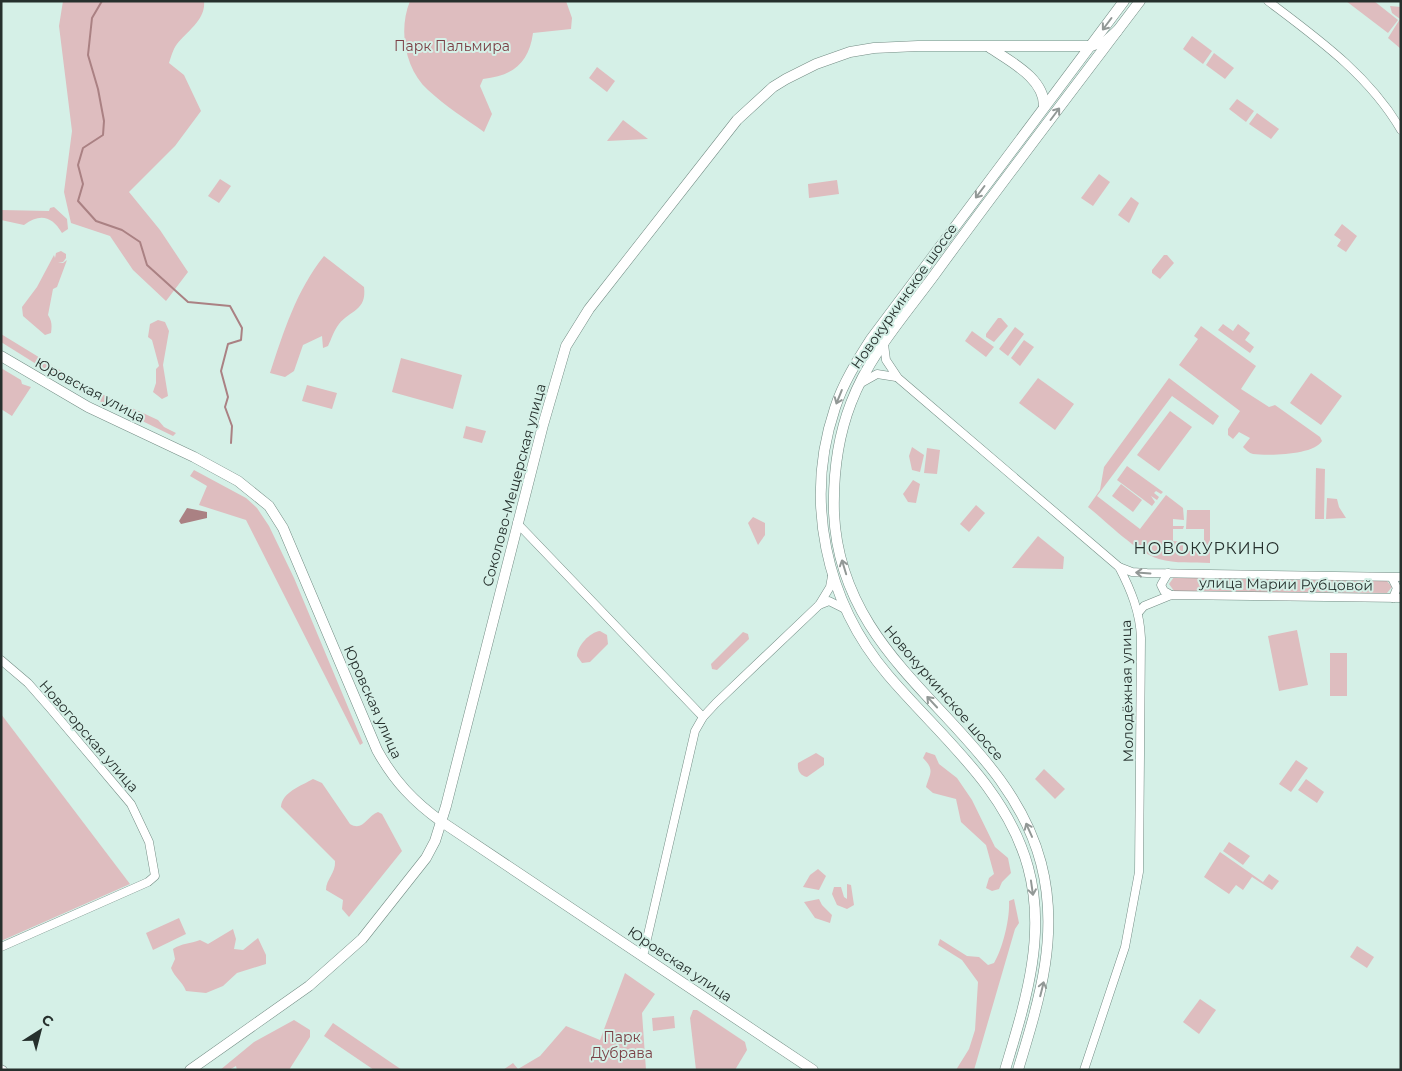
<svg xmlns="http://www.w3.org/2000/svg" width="1402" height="1071" viewBox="0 0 1402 1071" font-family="Montserrat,sans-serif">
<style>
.green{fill:#debdbf}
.water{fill:#aa8183}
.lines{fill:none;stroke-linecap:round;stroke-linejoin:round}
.stream{stroke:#aa8183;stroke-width:2}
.street-casing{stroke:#738c84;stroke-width:9}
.secondary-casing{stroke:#738c84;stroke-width:11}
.street{stroke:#fff;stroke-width:8}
.secondary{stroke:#fff;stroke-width:10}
.oneway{stroke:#929896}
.labels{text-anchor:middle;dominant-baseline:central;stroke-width:4;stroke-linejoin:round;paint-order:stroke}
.park-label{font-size:14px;fill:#7b4046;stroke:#d5f0e7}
.street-label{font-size:14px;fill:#26302d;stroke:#d5f0e7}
.quarter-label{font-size:16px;letter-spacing:1px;fill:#26302d;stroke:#d5f0e7}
</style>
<rect width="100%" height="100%" fill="#d5f0e7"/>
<!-- green -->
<g class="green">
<path d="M63,1h141c2,19 -17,30 -27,43 -4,5 -6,13 -8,19l15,12 17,36 -26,35 -46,46 31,38 28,42 -22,29 -33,-31 -23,-34 -39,-13 -7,-31 8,-61 -13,-105z"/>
<path d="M410,1h156l6,17 -1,11 -38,4c-4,30 -20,43 -50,46l-3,7 12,28 -8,18c-18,-13 -39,-26 -56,-42 -23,-21 -30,-60 -18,-89z"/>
<polygon points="1346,1 1374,1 1398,20 1388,33"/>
<polygon points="1390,6 1401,7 1401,49 1388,38 1400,19 1392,13"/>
<polygon points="1192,36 1212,51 1203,64 1183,49"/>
<polygon points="1214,53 1234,68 1225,79 1206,65"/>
<polygon points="597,67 615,81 607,92 589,78"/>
<polygon points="1237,99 1254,111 1246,122 1229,109"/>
<polygon points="1257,113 1279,129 1271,139 1249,124"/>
<polygon points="623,120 648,139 607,141"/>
<polygon points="1099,174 1110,182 1093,206 1081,198"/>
<polygon points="220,179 231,186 219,203 208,196"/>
<polygon points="837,180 839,194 809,198 808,184"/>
<polygon points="1131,197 1139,203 1129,223 1118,215"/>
<path d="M54,207l13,12 1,10 -6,4c-10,-17 -22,-20 -38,-8l-23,-5v-10l48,1 1,-3z"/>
<polygon points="1342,224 1357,236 1346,252 1337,246 1341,240 1334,235"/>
<path d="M61,251l5,3v4l-3,4h-5l5,1 4,-3 -10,27 -4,2 -5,26c4,6 4,11 3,18l-6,2 -22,-19 -1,-9 15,-20 17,-32 1,3 1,-5z"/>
<polygon points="1164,255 1167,255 1174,263 1160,279 1152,273 1152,270"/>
<path d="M324,256l40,31c3,24 -14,23 -25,37 -5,6 -8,16 -11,22l-5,2 -1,-12 -19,9 -9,26 -9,6 -15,-4c14,-42 26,-82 54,-117z"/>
<polygon points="998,318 1001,318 1008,326 994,342 986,337 986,334"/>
<polygon points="158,320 165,322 169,331 163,365 168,396 162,399 153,392 156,383 156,369 159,366 152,340 148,337 150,324"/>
<polygon points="1223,324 1233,331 1238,324 1250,333 1245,340 1254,347 1250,353 1218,330"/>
<path d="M1201,326l55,40 -15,23 28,18 6,-2 45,32 2,4c-8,14 -53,15 -69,13 -4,-1 -7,-4 -10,-7l7,-9 -11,-6 -6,7 -5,-4v-6l12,-18 -61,-46 19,-26 -4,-3z"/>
<polygon points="1015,327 1024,334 1008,356 999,349"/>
<polygon points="972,331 994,347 986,357 965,341"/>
<polygon points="1,334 91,389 158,420 164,427 176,433 173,436 134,417 135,414 130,411 128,415 81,392 1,342"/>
<polygon points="1024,340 1034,347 1020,366 1011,358"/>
<polygon points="401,358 462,375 453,409 392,392"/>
<polygon points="1,368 21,380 22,384 31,387 12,416 1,409"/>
<polygon points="1311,373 1342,396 1321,425 1290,403"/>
<polygon points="1038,378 1074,404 1055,430 1019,403"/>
<path d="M1169,378l50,38 -6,9 -41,-29 -75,100 43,33 26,-34 17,13 1,12 -11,-1v7h11l-1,3h-10v12l10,1v9h21v-22h-18l1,-19h23v53c-17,-1 -34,1 -51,-4 -23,-7 -52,-37 -71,-52l12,-17 4,-23z"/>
<polygon points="307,385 337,393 332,409 302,401"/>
<polygon points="1170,411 1192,427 1159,471 1137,455"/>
<polygon points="466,426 486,431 482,443 463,438"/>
<polygon points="912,447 924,455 920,472 912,470 909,456"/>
<polygon points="927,448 940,450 937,474 924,473"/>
<polygon points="1127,466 1163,492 1161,494 1156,491 1154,493 1159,497 1157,500 1151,496 1155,502 1152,506 1117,480"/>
<polygon points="1316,468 1325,469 1324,519 1315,519"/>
<polygon points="194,470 246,498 257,508 269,526 294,578 363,743 360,745 246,520 199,505 207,486 190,476"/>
<polygon points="913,480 920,484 916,503 908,502 903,494"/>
<polygon points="1121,484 1142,500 1133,512 1112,496"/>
<polygon points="1327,498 1337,499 1339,507 1346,518 1326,519"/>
<polygon points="976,505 985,513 969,532 960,524"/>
<polygon points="753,517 765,523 765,535 758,545 748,523"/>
<polygon points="1038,536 1064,557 1063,569 1012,568"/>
<polygon points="1174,577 1387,581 1392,587 1387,593 1174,591 1169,584"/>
<polygon points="1297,630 1308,685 1279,691 1268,636"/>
<path d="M600,631l7,4 1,9 -18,18 -8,1 -5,-7c0,-10 13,-24 23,-25z"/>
<polygon points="743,632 748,634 749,639 717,670 712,669 711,664"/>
<rect x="1330" y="653" width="17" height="43"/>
<polygon points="1,714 130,884 1,941"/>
<path d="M926,752l9,3 4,9 18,14 15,22 23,47 13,11 3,15 -9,9 -3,7 -7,2 -6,-3 3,-10 5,-4 -8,-29 -25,-23 -5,-23 -23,-6 -7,-6c4,-14 9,-17 -3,-29z"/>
<path d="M816,753l8,5v7l-17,12c-7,-1 -10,-7 -9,-14z"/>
<polygon points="1296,760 1308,768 1291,792 1279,784"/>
<polygon points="1044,769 1065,789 1055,799 1035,779"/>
<path d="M313,779l9,4 28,41c13,8 17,-8 28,-12l4,2 20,37 -53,66 -7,-8 1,-9 -17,-10c0,-11 10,-17 9,-29l-54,-54c1,-15 20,-21 32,-28z"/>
<polygon points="1306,779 1324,792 1317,803 1298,790"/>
<polygon points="1229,842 1250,856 1243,865 1223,851"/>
<polygon points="1220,852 1263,882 1269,874 1279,881 1272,890 1252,877 1243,890 1236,885 1229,894 1204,877"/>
<polygon points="818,869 826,876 819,890 803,887 810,875"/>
<polygon points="847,884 851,885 854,905 847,909 837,905 832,894 834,887 841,887 844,897 847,899"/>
<polygon points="819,899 822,905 832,915 830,923 815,918 804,902"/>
<path d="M1014,899l5,24 -4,6 -41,141h-18l13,-21 6,-19 3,-48 -16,-22 -24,-15 2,-6 27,17 12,1 9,8 6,-2c9,-15 16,-45 15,-62z"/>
<polygon points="179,918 186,934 153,950 146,933"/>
<path d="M233,929l3,10 -2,10 9,1 15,-12 8,17v9l-29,9 -14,13 -17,7 -20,-2c-4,-10 -11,-13 -15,-23l4,-9 -2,-10c9,-6 17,-5 27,-9l8,4z"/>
<polygon points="1357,946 1374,957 1367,968 1350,957"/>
<polygon points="625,973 655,994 642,1013 646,1070 503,1070 513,1063 518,1069 540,1056 566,1026 600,1040"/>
<polygon points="1200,999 1216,1010 1199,1034 1183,1022"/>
<polygon points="693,1010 697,1010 745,1042 747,1050 735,1070 696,1070 690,1018"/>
<polygon points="674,1016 675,1028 653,1031 652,1018"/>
<polygon points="294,1020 310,1030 310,1037 289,1070 237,1070 236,1066 229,1070 220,1070 254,1042"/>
<polygon points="333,1023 402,1070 374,1070 324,1036"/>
</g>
<!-- water -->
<polygon class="water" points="187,508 207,512 207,518 181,524 179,521"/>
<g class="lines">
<!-- stream -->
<polyline class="stream" points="102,1 92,18 88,55 98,89 104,121 103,135 83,148 78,165 83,184 78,201 96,221 122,230 140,242 147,265 188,302 230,306 242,328 241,340 228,344 221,371 228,397 225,407 232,426 231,443"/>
<!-- street casing -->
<g class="street-casing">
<g id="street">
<path d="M1268,1c49,37 101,74 133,129"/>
<path d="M884,344l2,16 12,18 221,189c12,23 21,45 22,71l-2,234 -14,75 -41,123"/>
<polyline points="861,383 877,374 896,377"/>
<polyline points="517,523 703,717"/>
<polyline points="1119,567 1132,572 1147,573 1401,577"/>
<polyline points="1168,573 1161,585 1164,591 1171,595"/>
<polyline points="1392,578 1397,588 1393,598"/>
<polyline points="819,605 829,601 845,609"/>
<polyline points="1138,613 1144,606 1171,595 1401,598"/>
<polyline points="1,660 28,683 50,708 131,804 149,842 155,876 148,882 1,947"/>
<polyline points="643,956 695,731 703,717 716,703 819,605 830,587 832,576"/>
<polyline points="1,1069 3,1070"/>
</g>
</g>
<!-- secondary casing -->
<g class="secondary-casing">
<g id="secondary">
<path d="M989,47c20,14 56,31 55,60"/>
<path d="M1,356l87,51 106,50 44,24 31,25 14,22 94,222c17,31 37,52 65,72l371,248"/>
<polyline points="190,1070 309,986 362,939 426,858 435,841 446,806 543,425 566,346 589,309 737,120 773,87 786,79 816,64 850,52 874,48 918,46 1091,46 1106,41 1117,31"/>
<path d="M1005,1070c20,-67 42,-134 23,-203 -22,-80 -89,-132 -140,-192 -63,-74 -84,-175 -53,-267 8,-25 22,-47 36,-69l253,-338"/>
<path d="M1018,1070c21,-69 42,-135 23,-207 -37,-140 -200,-190 -207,-350 -1,-38 3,-74 17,-110 18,-48 54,-88 84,-129 67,-92 136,-182 205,-273"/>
</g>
</g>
<!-- street -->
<use href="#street" class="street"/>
<!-- secondary -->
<use href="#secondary" class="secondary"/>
</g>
<!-- one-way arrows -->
<defs><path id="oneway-shaft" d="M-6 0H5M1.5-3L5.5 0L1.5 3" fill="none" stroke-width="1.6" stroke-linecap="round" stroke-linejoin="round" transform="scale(1.25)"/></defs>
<g class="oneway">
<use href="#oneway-shaft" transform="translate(1107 24) rotate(127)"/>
<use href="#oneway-shaft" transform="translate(1055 114) rotate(-53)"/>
<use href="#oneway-shaft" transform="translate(980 192) rotate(127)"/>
<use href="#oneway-shaft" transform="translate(839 397) rotate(112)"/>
<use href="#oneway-shaft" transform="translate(844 567) rotate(-107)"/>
<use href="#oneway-shaft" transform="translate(1143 573) rotate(-176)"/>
<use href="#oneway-shaft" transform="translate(932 702) rotate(-133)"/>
<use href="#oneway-shaft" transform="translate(1029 830) rotate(-114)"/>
<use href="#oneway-shaft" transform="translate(1032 888) rotate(82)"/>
<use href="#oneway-shaft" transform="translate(1042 989) rotate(-76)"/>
</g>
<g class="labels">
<!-- park labels -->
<g class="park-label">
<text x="452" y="46">Парк Пальмира</text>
<text x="622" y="1037">Парк<tspan x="622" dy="16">Дубрава</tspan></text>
</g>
<!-- street labels -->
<g class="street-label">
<text transform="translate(904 296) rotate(-55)">Новокуркинское шоссе</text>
<text transform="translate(90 390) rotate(28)">Юровская улица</text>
<text transform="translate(514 485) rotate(-75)">Соколово-Мещерская улица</text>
<text transform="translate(1286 584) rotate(1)">улица Марии Рубцовой</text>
<text transform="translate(1127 691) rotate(-91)">Молодёжная улица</text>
<text transform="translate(944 693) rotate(49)">Новокуркинское шоссе</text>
<text transform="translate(373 702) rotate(66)">Юровская улица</text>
<text transform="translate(89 736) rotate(49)">Новогорская улица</text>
<text transform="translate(680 964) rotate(34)">Юровская улица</text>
</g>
<!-- quarter labels -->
<g class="quarter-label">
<text x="1207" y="548">НОВОКУРКИНО</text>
</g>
</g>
<!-- border -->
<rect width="1402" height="1071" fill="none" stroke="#26302d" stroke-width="5"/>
<!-- north arrow -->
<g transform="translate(40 1031) rotate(36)" stroke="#d5f0e7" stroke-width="4" paint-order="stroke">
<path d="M0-4L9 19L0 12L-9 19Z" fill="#26302d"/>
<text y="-8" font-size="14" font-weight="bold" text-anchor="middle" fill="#26302d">С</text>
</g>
</svg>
